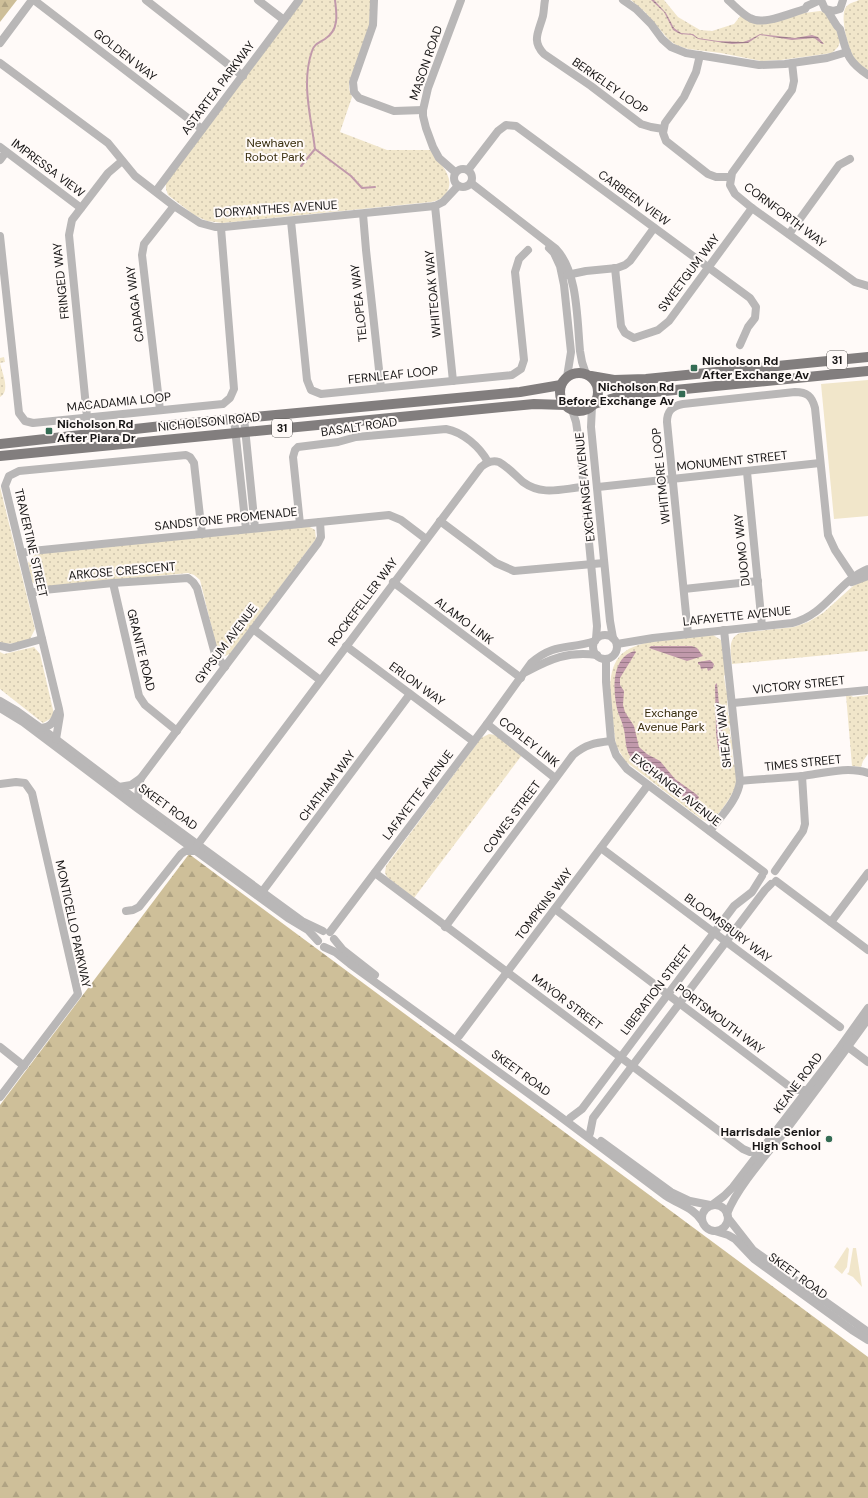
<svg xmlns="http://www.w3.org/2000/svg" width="868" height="1498" viewBox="0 0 868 1498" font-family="'DM Sans',sans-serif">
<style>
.grass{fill:#f1e6ca}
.forest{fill:url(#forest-firs)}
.park{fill:url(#park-dots)}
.water{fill:url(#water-rules)}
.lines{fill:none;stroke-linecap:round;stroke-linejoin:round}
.stream{stroke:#c199ab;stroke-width:2}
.minor{stroke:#b9b7b7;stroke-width:8}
.major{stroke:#827e7e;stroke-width:10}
.poi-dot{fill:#346c54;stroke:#fffaf8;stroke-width:1.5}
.labels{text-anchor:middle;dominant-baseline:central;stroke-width:4;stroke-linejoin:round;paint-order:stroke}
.shield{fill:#fffaf8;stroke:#5d5a59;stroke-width:1}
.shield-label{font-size:11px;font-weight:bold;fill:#171515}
.street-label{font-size:12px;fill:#171515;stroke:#fffaf8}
.park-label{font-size:12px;fill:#372c0c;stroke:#fffaf8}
.poi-label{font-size:12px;font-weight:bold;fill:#171515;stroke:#fffaf8;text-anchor:start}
</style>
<defs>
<pattern id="forest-firs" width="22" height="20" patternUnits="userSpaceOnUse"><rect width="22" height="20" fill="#cebf99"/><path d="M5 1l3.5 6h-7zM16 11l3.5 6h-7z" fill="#b0a383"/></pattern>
<pattern id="park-dots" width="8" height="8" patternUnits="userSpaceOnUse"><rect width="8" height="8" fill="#f1e6ca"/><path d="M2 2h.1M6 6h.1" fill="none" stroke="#cec4ad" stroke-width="1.8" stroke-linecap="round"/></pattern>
<pattern id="water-rules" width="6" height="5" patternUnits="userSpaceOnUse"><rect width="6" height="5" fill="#c199ab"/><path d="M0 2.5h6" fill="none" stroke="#9c7c8a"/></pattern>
</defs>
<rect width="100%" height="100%" fill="#fffaf8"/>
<!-- grass -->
<g class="grass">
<polygon points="868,380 868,516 834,519 821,384"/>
<polygon points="847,1247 849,1249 847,1267 842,1274 834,1267"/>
<polygon points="853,1248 856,1248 862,1287 853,1277 847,1274 849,1272"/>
</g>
<!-- forest -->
<g class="forest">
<polygon points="0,0 17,0 0,22"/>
<polygon points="189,854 868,1357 868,1498 0,1498 0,1105"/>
</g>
<!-- park -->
<g class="park">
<path d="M303,0h68l-2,26 -20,57v6l3,8 -12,35 47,18h43c9,13 28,28 15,45 -4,4 -8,6 -14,7l-208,21 -16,-2 -13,-6 -26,-20 -2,-6v-7z"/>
<polygon points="631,0 664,0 678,17 700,30 712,31 734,24 741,15 755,24 763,24 804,13 820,11 825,12 835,25 840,42 838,47 832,53 781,60 761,61 721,53 688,49 676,45 669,40 645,12"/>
<path d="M859,0h9v70c-4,-3 -9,-5 -12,-9 -7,-8 -17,-45 -10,-54 3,-4 9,-5 13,-7z"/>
<path d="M4,357l1,5 -5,1c2,10 11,28 0,34v-39z"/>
<path d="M0,487l35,142 -5,10c-10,3 -20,7 -30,3z"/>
<polygon points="308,526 315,530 316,539 230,654 225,656 221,655 217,649 200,580 194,575 188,573 46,587 37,585 32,582 28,563 31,558 36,554"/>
<path d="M868,578v73l-136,13c-1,-11 -5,-26 8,-31l54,-6 14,-5 15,-9 30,-27z"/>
<path d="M713,635l8,5 5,33 -2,3 2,14 3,3v5l-2,3 1,14 3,2v5l-2,4 2,13 2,3 1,5 -2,3 1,14 3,2c0,6 2,14 0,19 -3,9 -17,32 -26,35 -3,2 -6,0 -9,-1l-76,-58 -9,-16 -1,-6c-2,-24 -12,-62 4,-82 7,-9 21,-13 31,-15z"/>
<polygon points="34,647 40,654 54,714 50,719 43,723 0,689 0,652 4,654"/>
<polygon points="846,695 850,695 853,697 868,695 868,754 863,761 861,767 852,766"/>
<polygon points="489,734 495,735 522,755 414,898 387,877 385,873 386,866 481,738"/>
</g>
<!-- water -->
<g class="water">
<polygon points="651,0 654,0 666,13 674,28 681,33 693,34 698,38 718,41 743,42 749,40 760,34 795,38 812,35 818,37 824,44 822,44 814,38 792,40 760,35 748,43 732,44 698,39 692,35 680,34 673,30 664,12"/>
<polygon points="651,646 692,646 697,648 703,656 687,661 649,648"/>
<path d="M635,651l1,1 -16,26v7l4,6 -1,14 2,7 9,14 5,21 8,7 13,7 15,18 21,15 3,3 -2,4c-17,-1 -27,-17 -40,-26 -9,-7 -20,-9 -27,-19 -5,-8 -4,-17 -6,-26 -1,-6 -4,-12 -6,-18 -5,-18 -8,-55 17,-61z"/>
<polygon points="710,660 714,664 713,668 708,671 707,668 701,669 700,665 698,664 698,662"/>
<polygon points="717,683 720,716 725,755 724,758 718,749 716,733 715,685"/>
</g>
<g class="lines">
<!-- stream -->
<g class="stream">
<path d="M335,0c2,15 4,30 -10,39 -6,4 -11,5 -13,12 -11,32 -1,66 3,98l36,27 11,12 13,-1"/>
<polyline points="301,166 315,149"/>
</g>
<!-- minor -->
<g class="minor">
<polyline points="34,0 202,129"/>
<polyline points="146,0 243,76"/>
<polyline points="258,0 284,20"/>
<polyline points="374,0 373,25 353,82 354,92 359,98 394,111 423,110"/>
<path d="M545,0c-1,5 -1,11 -2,16 -4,15 -12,25 1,38l47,32 50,38 10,3 12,2"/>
<polyline points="623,0 636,9 651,24 662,39 671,47 686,53 759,65 785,64 827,58 847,52"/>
<path d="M728,0c7,6 14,14 22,18 13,8 40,-5 55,-9l2,-3 13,-6"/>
<polyline points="821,0 825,9 833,11 840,9 843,0"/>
<path d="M827,10l10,16 3,3c7,24 6,31 28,46"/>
<polyline points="0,43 32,0"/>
<polyline points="700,55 696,72 684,97 665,123 663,133 666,141 708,174 716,177 730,177"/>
<polyline points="0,63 108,143 135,176 174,206 200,223 215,227 224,227 435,206 443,202 458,186"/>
<polyline points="792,63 794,81 792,90 732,173 730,185 735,194 752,208 855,282 868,286"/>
<polyline points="0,147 81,208"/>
<polyline points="0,160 6,152"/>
<circle cx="463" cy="178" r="9"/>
<polyline points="468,170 498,131 506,125 516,126 750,298 756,307 755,318 748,327 740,345"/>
<polyline points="455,172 439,158 433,147 426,128 423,116 423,110 428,88 461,0"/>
<path d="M471,183l85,66c22,23 21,71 24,102l2,11 4,12"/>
<polyline points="156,191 299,0"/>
<polyline points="435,206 453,381"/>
<polyline points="363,214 366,250 381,388"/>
<polyline points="291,221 307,380 311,390 321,394 512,375 521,369 524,360 515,272 519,259 528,250"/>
<polyline points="789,234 839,165 850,159"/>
<polyline points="0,236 19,413 25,421 33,423 223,404 230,398 234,389 221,228"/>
<polyline points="549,248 554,253 560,266 564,285 571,352 567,377"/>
<polyline points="615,268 621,326 625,333 634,338 658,330 669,321 752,208"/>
<polyline points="567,275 586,271 617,268 625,265 630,261 654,228"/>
<polyline points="592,406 591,427 610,621 613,638"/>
<polyline points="160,410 142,255 144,244 174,206"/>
<polyline points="572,410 576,422 580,448 597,626 596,639"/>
<polyline points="87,417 69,235 72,220 108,173 122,161"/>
<polyline points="244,418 255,528"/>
<polyline points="234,419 246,529"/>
<polyline points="747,472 762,626"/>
<polyline points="598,487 820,463"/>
<polyline points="440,521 496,563 514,571 604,563"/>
<path d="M300,524l-7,-67 2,-7 3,-3 40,-5 18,-5 90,-8c17,3 34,18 42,33"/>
<polyline points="21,553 32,551 389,515 401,520 426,539"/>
<polyline points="393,582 521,678"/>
<polyline points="852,582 868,576"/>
<polyline points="113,583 139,696 145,705 177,731"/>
<polyline points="684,589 758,581"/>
<polyline points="31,593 44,590 113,583 188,578 193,582 197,588 215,654 225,667"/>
<polyline points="253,629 320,680"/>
<path d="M688,634l-21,-212c0,-11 5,-16 16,-18l112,-12c12,0 17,4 20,16l13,127 7,15 18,27"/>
<circle cx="605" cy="647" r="12"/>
<path d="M617,644l36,-6 139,-15c34,-8 46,-42 76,-54"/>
<polyline points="0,646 10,648 42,639"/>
<polyline points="346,646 473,741"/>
<polyline points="606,659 606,682 611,741 616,755 627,769 764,872"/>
<path d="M526,672c24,-13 42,-21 71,-17"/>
<polyline points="0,701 17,711 49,734 119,787 302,921 323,931"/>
<polyline points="733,703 868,690"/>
<polyline points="0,708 23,722 137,808 288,918 308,930 318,941"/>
<polyline points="487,724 555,778"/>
<path d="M41,728c10,-1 13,-6 16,-15"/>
<polyline points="56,739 60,715 59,709 5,486 9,476 19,471 186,455 190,457 194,463 202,534"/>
<path d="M740,781c21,-2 42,-3 63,-5 21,-3 45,-10 65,-3"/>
<polyline points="0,784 16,782 25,783 32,793 78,994 0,1097"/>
<polyline points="119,787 131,785 141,778"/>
<polyline points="138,800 139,784 141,778 318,543 321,537 320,522"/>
<path d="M710,831c11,-15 28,-31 30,-50l-16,-151"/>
<path d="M198,844l283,-377c6,-5 11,-7 18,-5 9,5 16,13 24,20 19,14 38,7 60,5"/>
<polyline points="601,848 840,1027"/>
<polyline points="775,871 803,831 805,824 802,776"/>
<polyline points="375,873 743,1149 750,1152 761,1151"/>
<polyline points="776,881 868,950"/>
<polyline points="262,892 410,694"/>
<polyline points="555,909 794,1090 807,1090"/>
<polyline points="126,911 133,910 139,907 181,854 185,851 196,851"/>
<polyline points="831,922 868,873"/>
<path d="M445,927l128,-172c13,-11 22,-12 38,-14"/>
<path d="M330,932l157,-208 44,-61c24,-21 38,-13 64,-22"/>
<polyline points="334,939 343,950 375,975"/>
<path d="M324,947l11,5 15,12 204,148 112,84c13,9 27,11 36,25"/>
<polyline points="459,1036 648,785"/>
<polyline points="0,1047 24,1066"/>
<polyline points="848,1047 868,1062"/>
<polyline points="570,1118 582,1109 734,906 752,892 762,876"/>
<polyline points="590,1133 593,1118 765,890 771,884"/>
<polyline points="601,1141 671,1192 690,1201 710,1205"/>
<circle cx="715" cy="1218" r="13"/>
<polyline points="712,1205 724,1196 733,1187 838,1050 868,1008"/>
<path d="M727,1214c9,-25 39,-59 56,-80 29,-38 57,-76 85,-115"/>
<polyline points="728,1218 753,1250 868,1332"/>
<polyline points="715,1231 728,1235 735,1239 754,1259 852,1330 868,1340"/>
</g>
<!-- major -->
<g class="major">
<circle cx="579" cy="392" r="19"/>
<polyline points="591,376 614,380 646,379 868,357"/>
<polyline points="594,404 621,396 634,394 868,371"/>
<polyline points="0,444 180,424 520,392 561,385"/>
<polyline points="0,456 534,404 565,405"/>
</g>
</g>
<!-- markers -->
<g class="poi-dot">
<rect x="690" y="364" width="8" height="8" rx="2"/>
<rect x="678" y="390" width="8" height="8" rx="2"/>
<rect x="45" y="427" width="8" height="8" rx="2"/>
<circle cx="829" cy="1139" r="4"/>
</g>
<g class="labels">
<!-- shield labels -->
<g class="shield">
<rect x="827" y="351" width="20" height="18" rx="3"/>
<rect x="272" y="419" width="20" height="18" rx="3"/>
</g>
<g class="shield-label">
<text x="837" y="360">31</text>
<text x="282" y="428">31</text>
</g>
<!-- street labels -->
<g class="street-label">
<text transform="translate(125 55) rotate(38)">GOLDEN WAY</text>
<text transform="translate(426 63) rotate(-71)">MASON ROAD</text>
<text transform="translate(610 86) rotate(35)">BERKELEY LOOP</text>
<text transform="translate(218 88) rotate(-53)">ASTARTEA PARKWAY</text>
<text transform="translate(48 168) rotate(37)">IMPRESSA VIEW</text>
<text transform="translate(634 198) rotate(36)">CARBEEN VIEW</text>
<text transform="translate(276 209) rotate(-4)">DORYANTHES AVENUE</text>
<text transform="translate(785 215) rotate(37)">CORNFORTH WAY</text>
<text transform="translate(689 273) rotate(-53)">SWEETGUM WAY</text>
<text transform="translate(61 281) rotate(-96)">FRINGED WAY</text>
<text transform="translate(433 294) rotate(-95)">WHITEOAK WAY</text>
<text transform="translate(359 303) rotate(-96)">TELOPEA WAY</text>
<text transform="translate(135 304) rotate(-97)">CADAGA WAY</text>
<text transform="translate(393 375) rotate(-6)">FERNLEAF LOOP</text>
<text transform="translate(119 402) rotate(-6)">MACADAMIA LOOP</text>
<text transform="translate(209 422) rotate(-6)">NICHOLSON ROAD</text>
<text transform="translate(359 427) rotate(-8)">BASALT ROAD</text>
<text transform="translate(732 461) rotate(-6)">MONUMENT STREET</text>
<text transform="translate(661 476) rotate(-96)">WHITMORE LOOP</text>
<text transform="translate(585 487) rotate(-96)">EXCHANGE AVENUE</text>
<text transform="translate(226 519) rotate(-6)">SANDSTONE PROMENADE</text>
<text transform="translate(31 543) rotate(77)">TRAVERTINE STREET</text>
<text transform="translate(742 550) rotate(-96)">DUOMO WAY</text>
<text transform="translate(122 571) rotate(-5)">ARKOSE CRESCENT</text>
<text transform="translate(363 602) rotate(-53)">ROCKEFELLER WAY</text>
<text transform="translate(737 616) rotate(-6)">LAFAYETTE AVENUE</text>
<text transform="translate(464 621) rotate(37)">ALAMO LINK</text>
<text transform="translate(226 644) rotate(-53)">GYPSUM AVENUE</text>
<text transform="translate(141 650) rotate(76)">GRANITE ROAD</text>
<text transform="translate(417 684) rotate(36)">ERLON WAY</text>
<text transform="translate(799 685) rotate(-6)">VICTORY STREET</text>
<text transform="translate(724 736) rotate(-96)">SHEAF WAY</text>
<text transform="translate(529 742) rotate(38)">COPLEY LINK</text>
<text transform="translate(803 763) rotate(-6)">TIMES STREET</text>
<text transform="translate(327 786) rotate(-53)">CHATHAM WAY</text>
<text transform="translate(676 790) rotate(38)">EXCHANGE AVENUE</text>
<text transform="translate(418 795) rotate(-53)">LAFAYETTE AVENUE</text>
<text transform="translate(168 807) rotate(36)">SKEET ROAD</text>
<text transform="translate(512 817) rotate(-53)">COWES STREET</text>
<text transform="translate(544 904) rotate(-53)">TOMPKINS WAY</text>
<text transform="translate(73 924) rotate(78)">MONTICELLO PARKWAY</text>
<text transform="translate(728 928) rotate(37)">BLOOMSBURY WAY</text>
<text transform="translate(656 990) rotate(-53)">LIBERATION STREET</text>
<text transform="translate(567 1002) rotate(37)">MAYOR STREET</text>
<text transform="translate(720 1019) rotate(37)">PORTSMOUTH WAY</text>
<text transform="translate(521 1073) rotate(36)">SKEET ROAD</text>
<text transform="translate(798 1083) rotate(-53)">KEANE ROAD</text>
<text transform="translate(798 1276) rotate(36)">SKEET ROAD</text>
</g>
<!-- park labels -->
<g class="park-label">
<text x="275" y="143">Newhaven<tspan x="275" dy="14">Robot Park</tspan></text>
<text x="671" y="713">Exchange<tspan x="671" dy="14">Avenue Park</tspan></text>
</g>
<!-- poi labels -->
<g class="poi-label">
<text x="702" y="361">Nicholson Rd<tspan x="702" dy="14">After Exchange Av</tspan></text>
<text x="674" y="387" text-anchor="end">Nicholson Rd<tspan x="674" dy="14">Before Exchange Av</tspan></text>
<text x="57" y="424">Nicholson Rd<tspan x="57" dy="14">After Piara Dr</tspan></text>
<text x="821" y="1132" text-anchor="end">Harrisdale Senior<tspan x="821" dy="14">High School</tspan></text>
</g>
</g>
</svg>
